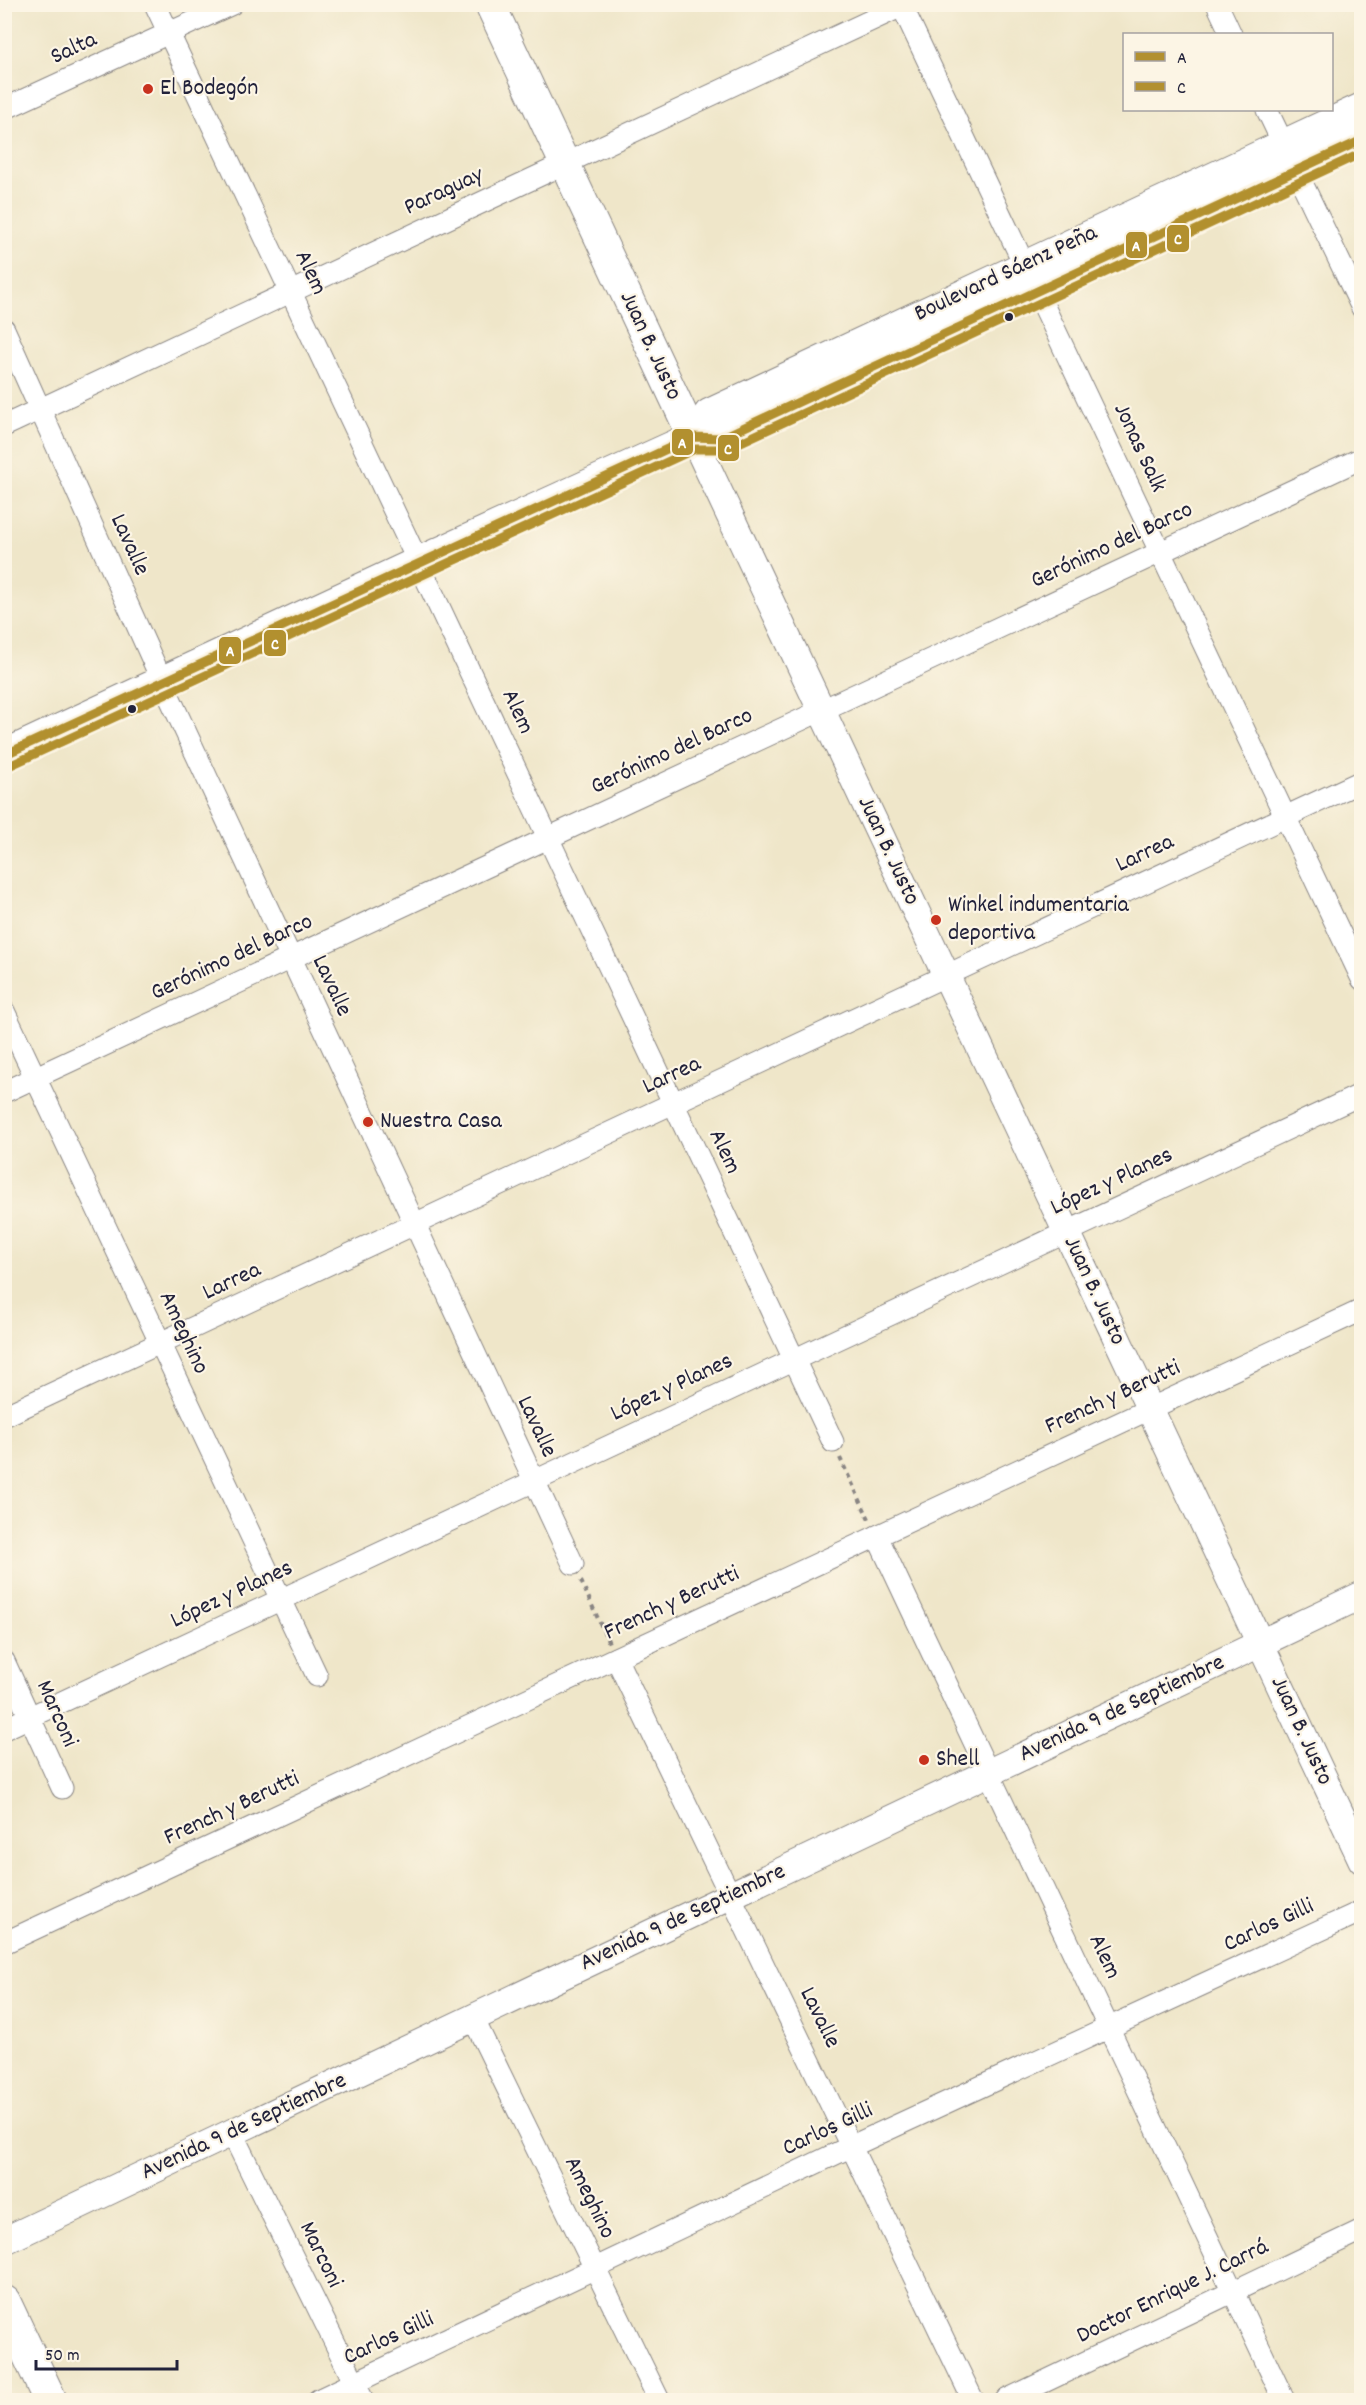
<svg xmlns="http://www.w3.org/2000/svg" width="1366" height="2405" viewBox="0 0 1366 2405" font-family="Dekko,sans-serif">
<style>
.lines{fill:none;stroke-linecap:round;stroke-linejoin:round}
.minor-casing{stroke:#888482;stroke-width:23}
.tertiary-casing{stroke:#888482;stroke-width:29}
.secondary-casing{stroke:#888482;stroke-width:32}
.primary-casing{stroke:#888482;stroke-width:35}
.path{stroke:#888482;stroke-width:4;stroke-dasharray:4.5 4.5;stroke-linecap:butt}
.minor{stroke:#fff;stroke-width:21}
.tertiary{stroke:#fff;stroke-width:27}
.secondary{stroke:#fff;stroke-width:30}
.primary{stroke:#fff;stroke-width:33}
.bus-1-casing{stroke:#fcf5e5;stroke-width:14}
.bus-2-casing{stroke:#fcf5e5;stroke-width:14}
.bus-1{stroke:#b2902f;stroke-width:9}
.bus-2{stroke:#b2902f;stroke-width:9}
.poi-dot{fill:#c8321e;stroke:#fcf5e5;stroke-width:2}
.bus-dot{fill:#22223b;stroke:#fcf5e5;stroke-width:2}
.labels{text-anchor:middle;dominant-baseline:central;stroke-width:4.5;stroke-linejoin:round;paint-order:stroke}
.street-label{font-size:24px;fill:#22223b;stroke:#fcf5e5}
.poi-label{font-size:24px;fill:#22223b;stroke:#fcf5e5;text-anchor:start}
.line-badge{stroke:#fcf5e5;stroke-width:2}
.badge-label{font-size:16px;text-anchor:middle;font-weight:bold;fill:#fff}
</style>
<rect width="100%" height="100%" fill="#fcf5e5"/>
<filter id="ink" filterUnits="userSpaceOnUse"><feTurbulence type="fractalNoise" baseFrequency=".0167" numOctaves="2"/><feDisplacementMap in="SourceGraphic" scale="12" xChannelSelector="R" yChannelSelector="G"/><feConvolveMatrix kernelMatrix="1 2 1 2 8 2 1 2 1" color-interpolation-filters="sRGB"/></filter>
<filter id="wash" filterUnits="userSpaceOnUse"><feTurbulence type="fractalNoise" baseFrequency=".008" numOctaves="4" result="noise"/><feDisplacementMap in="SourceGraphic" scale="24" xChannelSelector="R" yChannelSelector="G"/><feGaussianBlur stdDeviation="1.35" result="paint"/><feColorMatrix in="noise" values="0 0 0 0 0 0 0 0 0 0 0 0 0 0 0 0 0 1.4 0 .05"/><feComposite in="paint" operator="in"/></filter>
<g filter="url(#wash)">
<rect width="100%" height="100%" fill="#efe6c9"/>
</g>
<g filter="url(#ink)">
<g class="lines">
<!-- minor casing -->
<g class="minor-casing">
<g id="minor">
<polyline points="155,4 833,1442"/>
<polyline points="901,4 1362,979"/>
<polyline points="1217,4 1231,34"/>
<polyline points="4,109 232,4"/>
<polyline points="1267,110 1362,308"/>
<polyline points="4,329 162,681 573,1564"/>
<polyline points="4,426 906,4"/>
<polyline points="4,1011 317,1676"/>
<polyline points="4,1092 1362,458"/>
<polyline points="4,1416 1362,781"/>
<polyline points="877,1536 1284,2400"/>
<polyline points="616,1658 973,2400"/>
<polyline points="4,1661 62,1788"/>
<polyline points="4,1729 1362,1094"/>
<polyline points="4,1943 1362,1310"/>
<polyline points="473,2018 659,2400"/>
<polyline points="232,2133 363,2400"/>
<polyline points="318,2400 852,2146 1362,1911"/>
<polyline points="1006,2400 1362,2230"/>
</g>
</g>
<!-- tertiary casing -->
<g class="tertiary-casing">
<g id="tertiary">
<polyline points="693,437 1362,1860"/>
<polyline points="4,2241 1362,1595"/>
</g>
</g>
<!-- secondary casing -->
<g class="secondary-casing">
<g id="secondary">
<polyline points="490,4 693,437"/>
<polyline points="693,437 709,414 1362,108"/>
<polyline points="4,755 418,562 693,437 721,438 1362,140"/>
</g>
</g>
<!-- primary casing -->
<g class="primary-casing">
<polyline id="primary" points="4,2302 50,2400"/>
</g>
<!-- path -->
<g class="path">
<polyline points="840,1458 869,1519"/>
<polyline points="581,1581 609,1643"/>
</g>
<!-- minor -->
<use href="#minor" class="minor"/>
<!-- tertiary -->
<use href="#tertiary" class="tertiary"/>
<!-- secondary -->
<use href="#secondary" class="secondary"/>
<!-- primary -->
<use href="#primary" class="primary"/>
<!-- bus-1 casing -->
<g class="bus-1-casing">
<polyline id="bus-1" points="4,755 693,437 721,438 1362,140"/>
</g>
<!-- bus-2 casing -->
<g class="bus-2-casing">
<polyline id="bus-2" points="9,766 695,449 726,449 1362,153"/>
</g>
<!-- bus-1 -->
<use href="#bus-1" class="bus-1"/>
<!-- bus-2 -->
<use href="#bus-2" class="bus-2"/>
</g>
</g>
<!-- markers -->
<g class="poi-dot">
<circle cx="148" cy="89" r="6"/>
<circle cx="936" cy="920" r="6"/>
<circle cx="368" cy="1122" r="6"/>
<circle cx="924" cy="1760" r="6"/>
</g>
<g class="bus-dot">
<circle cx="1009" cy="317" r="5"/>
<circle cx="132" cy="709" r="5"/>
</g>
<g class="labels">
<!-- street labels -->
<g class="street-label">
<text transform="translate(74 49) rotate(-25)">Salta</text>
<text transform="translate(444 192) rotate(-25)">Paraguay</text>
<text transform="translate(310 273) rotate(65)">Alem</text>
<text transform="translate(1006 274) rotate(-25)">Boulevard Sáenz Peña</text>
<text transform="translate(650 346) rotate(65)">Juan B. Justo</text>
<text transform="translate(1139 448) rotate(65)">Jonas Salk</text>
<text transform="translate(129 545) rotate(66)">Lavalle</text>
<text transform="translate(1112 546) rotate(-25)">Gerónimo del Barco</text>
<text transform="translate(517 712) rotate(65)">Alem</text>
<text transform="translate(672 752) rotate(-25)">Gerónimo del Barco</text>
<text transform="translate(888 851) rotate(65)">Juan B. Justo</text>
<text transform="translate(1145 854) rotate(-25)">Larrea</text>
<text transform="translate(232 958) rotate(-25)">Gerónimo del Barco</text>
<text transform="translate(331 986) rotate(65)">Lavalle</text>
<text transform="translate(672 1076) rotate(-25)">Larrea</text>
<text transform="translate(724 1152) rotate(65)">Alem</text>
<text transform="translate(1112 1182) rotate(-25)">López y Planes</text>
<text transform="translate(232 1282) rotate(-25)">Larrea</text>
<text transform="translate(1094 1291) rotate(65)">Juan B. Justo</text>
<text transform="translate(183 1333) rotate(65)">Ameghino</text>
<text transform="translate(672 1388) rotate(-25)">López y Planes</text>
<text transform="translate(1113 1398) rotate(-25)">French y Berutti</text>
<text transform="translate(536 1427) rotate(65)">Lavalle</text>
<text transform="translate(232 1595) rotate(-25)">López y Planes</text>
<text transform="translate(672 1604) rotate(-25)">French y Berutti</text>
<text transform="translate(1122 1709) rotate(-25)">Avenida 9 de Septiembre</text>
<text transform="translate(56 1714) rotate(66)">Marconi</text>
<text transform="translate(1301 1731) rotate(65)">Juan B. Justo</text>
<text transform="translate(232 1809) rotate(-25)">French y Berutti</text>
<text transform="translate(683 1918) rotate(-25)">Avenida 9 de Septiembre</text>
<text transform="translate(1269 1926) rotate(-25)">Carlos Gilli</text>
<text transform="translate(1104 1957) rotate(65)">Alem</text>
<text transform="translate(819 2018) rotate(64)">Lavalle</text>
<text transform="translate(244 2127) rotate(-25)">Avenida 9 de Septiembre</text>
<text transform="translate(828 2130) rotate(-25)">Carlos Gilli</text>
<text transform="translate(589 2198) rotate(64)">Ameghino</text>
<text transform="translate(320 2255) rotate(64)">Marconi</text>
<text transform="translate(1173 2292) rotate(-26)">Doctor Enrique J. Carrá</text>
<text transform="translate(389 2339) rotate(-25)">Carlos Gilli</text>
</g>
<!-- poi labels -->
<g class="poi-label">
<text x="160" y="89">El Bodegón</text>
<text x="948" y="906">Winkel indumentaria<tspan x="948" dy="28">deportiva</tspan></text>
<text x="380" y="1122">Nuestra Casa</text>
<text x="936" y="1760">Shell</text>
</g>
</g>
<g class="line-badge">
<rect x="1166" y="224" width="24" height="29" rx="6" fill="#b2902f"/>
<rect x="1125" y="231" width="23" height="28" rx="6" fill="#b2902f"/>
<rect x="671" y="428" width="23" height="28" rx="6" fill="#b2902f"/>
<rect x="717" y="434" width="23" height="28" rx="6" fill="#b2902f"/>
<rect x="263" y="629" width="24" height="28" rx="6" fill="#b2902f"/>
<rect x="218" y="636" width="24" height="29" rx="6" fill="#b2902f"/>
</g>
<g class="badge-label">
<text x="1178" y="244">C</text>
<text x="1136" y="251">A</text>
<text x="682" y="448">A</text>
<text x="728" y="454">C</text>
<text x="275" y="649">C</text>
<text x="230" y="656">A</text>
</g>
<!-- margin -->
<rect width="1366" height="2405" fill="none" stroke="#fcf5e5" stroke-width="24"/>
<!-- legend -->
<rect x="1123" y="33" width="210" height="78" fill="#fcf5e5" stroke="#a5a1a1" stroke-width="1.5"/>
<rect x="1135" y="52" width="30" height="9" fill="#b2902f" stroke="#a5a1a1" stroke-width="1.5"/>
<text x="1177" y="63" font-size="18" fill="#22223b">A</text>
<rect x="1135" y="82" width="30" height="9" fill="#b2902f" stroke="#a5a1a1" stroke-width="1.5"/>
<text x="1177" y="93" font-size="18" fill="#22223b">C</text>
<!-- scale -->
<path d="M36 2360v9h141v-9" fill="none" stroke="#22223b" stroke-width="3"/>
<text x="45" y="2360" font-size="18" fill="#22223b" stroke="#fcf5e5" stroke-width="4.5" paint-order="stroke">50 m</text>
</svg>
